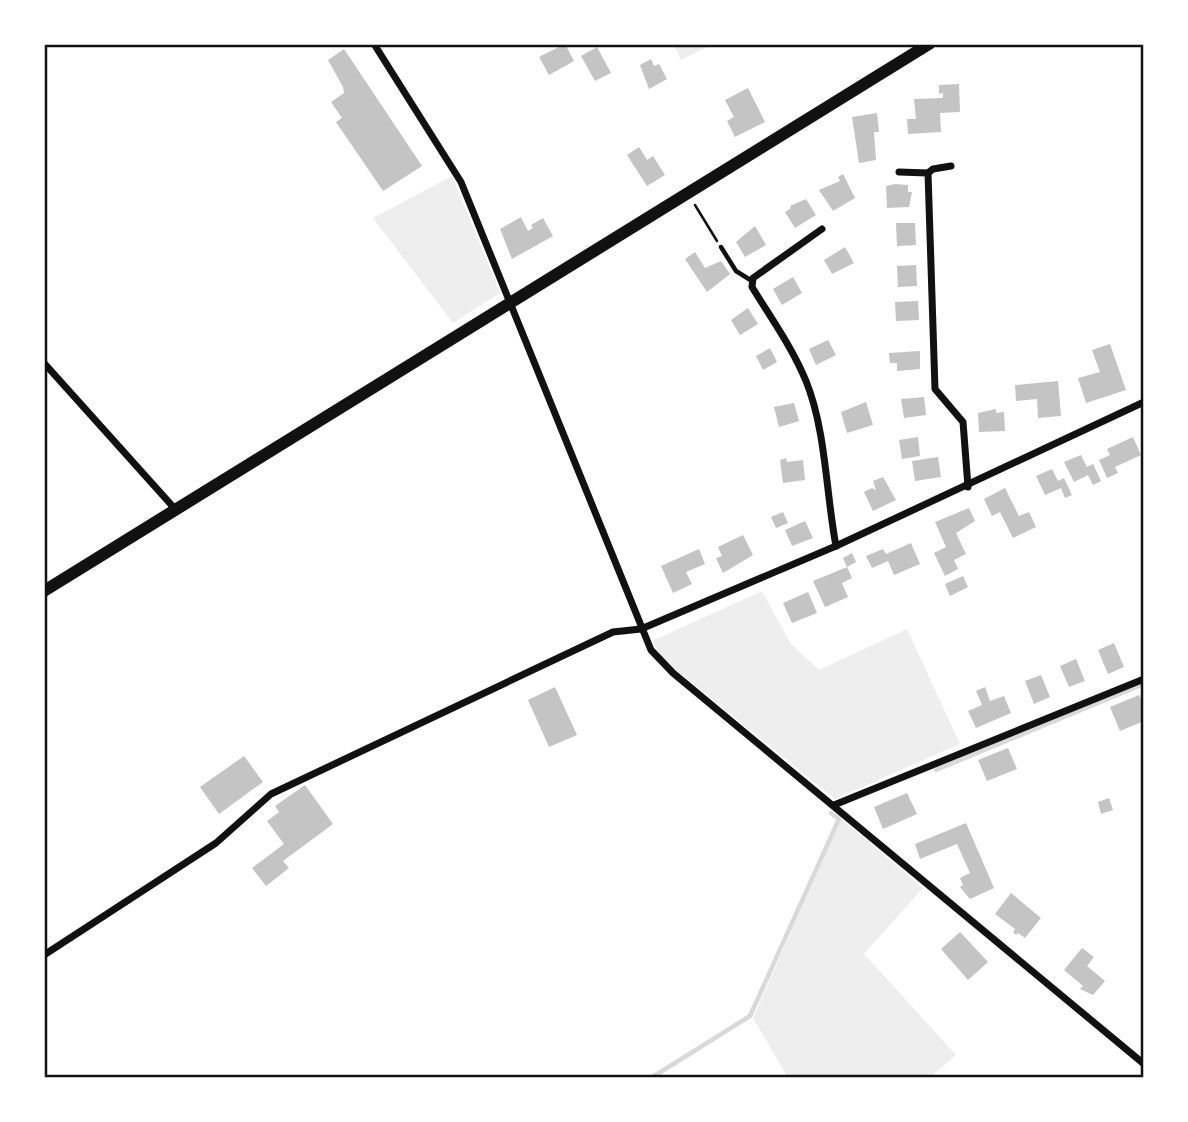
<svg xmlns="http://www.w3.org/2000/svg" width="1188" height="1122" viewBox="0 0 1188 1122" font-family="'Titillium Web',sans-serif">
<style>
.green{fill:#eee}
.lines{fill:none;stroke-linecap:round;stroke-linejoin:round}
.stream{stroke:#d9d9d9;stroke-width:4.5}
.building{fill:#c4c4c4}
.path{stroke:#111;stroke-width:2.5}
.service{stroke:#111;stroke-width:4.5}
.minor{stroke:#111;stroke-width:7}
.secondary{stroke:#111;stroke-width:12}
.neatline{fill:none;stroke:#111;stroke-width:2.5}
</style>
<rect width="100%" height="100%" fill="#fff"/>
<!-- green -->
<g class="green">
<polygon points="673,44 713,44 681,60"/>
<polygon points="452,176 500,293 453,323 373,218"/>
<polygon points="762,591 791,644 819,670 907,629 960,744 835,799 662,658 652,641"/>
<polygon points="841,819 923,888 864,954 956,1055 929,1078 788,1078 753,1018"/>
</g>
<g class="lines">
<!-- stream -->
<g class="stream">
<polyline points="936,770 1144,684"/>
<polyline points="651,1078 750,1016 839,819 831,813"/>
</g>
</g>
<!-- building -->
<g class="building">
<polygon points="565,44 574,61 549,75 539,57"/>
<polygon points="597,47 611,73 595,81 581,56"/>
<polygon points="344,49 422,166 383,191 336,122 342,118 331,102 344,93 343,87 328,60"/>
<polygon points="651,59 654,66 659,64 667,79 649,89 640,65"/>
<polygon points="959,84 960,112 940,113 941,132 908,134 907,119 916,119 914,99 943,98 943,93 939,94 939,85"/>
<polygon points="748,88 765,122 735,137 727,121 734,117 725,100"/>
<polygon points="877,113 879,132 874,132 876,160 859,163 852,117"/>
<polygon points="639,147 647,160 653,156 665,175 647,186 627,155"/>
<polygon points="843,174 855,198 833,211 819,190 840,181 838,177"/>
<polygon points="895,184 908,185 908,192 912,192 909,207 887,208 886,186"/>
<polygon points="806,199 816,215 795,228 785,212 791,208 790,206"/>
<polygon points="521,217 528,231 533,228 531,225 543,218 553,236 512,259 500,229"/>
<polygon points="896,223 915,223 916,245 897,246"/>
<polygon points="755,226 766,245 745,257 736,242"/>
<polygon points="845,247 854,263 832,274 824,260"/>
<polygon points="695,252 705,268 721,261 730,274 707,292 685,259"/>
<polygon points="916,265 917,286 898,287 897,266"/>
<polygon points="793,277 802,293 782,305 773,289"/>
<polygon points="918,301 919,320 896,321 895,302"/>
<polygon points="748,308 758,324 740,335 731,320"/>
<polygon points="828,340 836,355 816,365 809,349"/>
<polygon points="1110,344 1126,390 1086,403 1078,378 1100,372 1092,350"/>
<polygon points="770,348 777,362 763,370 756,356"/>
<polygon points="920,351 920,369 897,371 897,363 890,363 889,353"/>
<polygon points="1058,381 1061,416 1038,418 1037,399 1016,401 1015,385"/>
<polygon points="924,397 926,415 904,418 901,399"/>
<polygon points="866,402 873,425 847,433 841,412"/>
<polygon points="794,403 799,421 779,427 774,407"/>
<polygon points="996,409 996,413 1004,412 1005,431 979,432 978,413"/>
<polygon points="918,437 920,456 902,459 899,440"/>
<polygon points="1133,437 1141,455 1115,467 1118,473 1107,478 1099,460 1110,455 1107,449"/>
<polygon points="1081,455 1087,467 1093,464 1101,481 1093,485 1088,475 1074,482 1064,462"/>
<polygon points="938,457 941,477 915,481 912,461"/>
<polygon points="786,458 787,462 803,460 805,480 783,483 780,460"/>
<polygon points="1052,469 1058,481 1064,478 1072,495 1065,498 1061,488 1045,495 1036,476"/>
<polygon points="883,477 896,500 873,511 864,492 872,488 876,490 873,481"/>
<polygon points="1005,488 1019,516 1029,512 1036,527 1013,538 1000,512 992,516 984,499"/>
<polygon points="969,508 975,521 956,533 966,554 954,560 958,569 945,576 934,553 946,547 935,522"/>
<polygon points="783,512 788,523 776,528 771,517"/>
<polygon points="805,521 813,538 792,546 785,530"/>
<polygon points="743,535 753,555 723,573 716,558 722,556 718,547"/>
<polygon points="911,543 920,564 894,575 888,561 872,568 866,556 883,549 886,554"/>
<polygon points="699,549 705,564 686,572 692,584 673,593 661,566"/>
<polygon points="852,553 856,562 847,567 852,578 842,583 848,597 825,607 813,581 847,567 843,558"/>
<polygon points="963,576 968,587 950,596 945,584"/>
<polygon points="808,592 817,613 792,623 783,603"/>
<polygon points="1114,643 1124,667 1108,674 1098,650"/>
<polygon points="1076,659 1085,681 1069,687 1060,666"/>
<polygon points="1041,675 1050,697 1034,704 1025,681"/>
<polygon points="555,687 577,735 549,747 528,700"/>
<polygon points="985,687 990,701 1004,696 1011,713 976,728 968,711 982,705 976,691"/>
<polygon points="1139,695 1144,707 1144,721 1120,731 1110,707"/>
<polygon points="1008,748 1017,769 987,781 978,760"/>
<polygon points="244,756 263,782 219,814 200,787"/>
<polygon points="305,785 333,824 283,861 289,868 266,886 252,868 284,844 267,821 279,812 275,806"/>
<polygon points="907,793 917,814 883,829 874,807"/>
<polygon points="1109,798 1113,810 1101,814 1098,802"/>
<polygon points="966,823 994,888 970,899 960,887 963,885 960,878 970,873 957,844 920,859 915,844"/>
<polygon points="1011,893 1041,918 1025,938 1018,933 1016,935 1013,932 1015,929 995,914"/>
<polygon points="960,932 988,962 968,980 941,949"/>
<polygon points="1082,948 1094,957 1087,966 1105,981 1093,995 1080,989 1083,986 1064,970"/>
</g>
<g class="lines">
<!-- path -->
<polyline class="path" points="695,205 717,241"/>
<!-- service -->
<polyline class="service" points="721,247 736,271 752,281"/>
<!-- minor -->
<g class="minor">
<polyline points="374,44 461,182 651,650 673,673 1144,1064"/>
<polyline points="899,172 928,173 935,389 963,422 968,487"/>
<polyline points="928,173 933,169 951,166"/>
<path d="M822,229l-69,49 -1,9c19,31 40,60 54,94 20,49 20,113 30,165"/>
<polyline points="44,363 176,510"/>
<polyline points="834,805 1144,679"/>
<polyline points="44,955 216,843 271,794 613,632 641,629 836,546 1144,402"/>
</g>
<!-- secondary -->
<polyline class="secondary" points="44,591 929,44"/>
</g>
<!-- border -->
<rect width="1188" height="1122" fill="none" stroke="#ffffff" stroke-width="91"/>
<rect x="46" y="46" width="1096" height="1030" class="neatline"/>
</svg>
